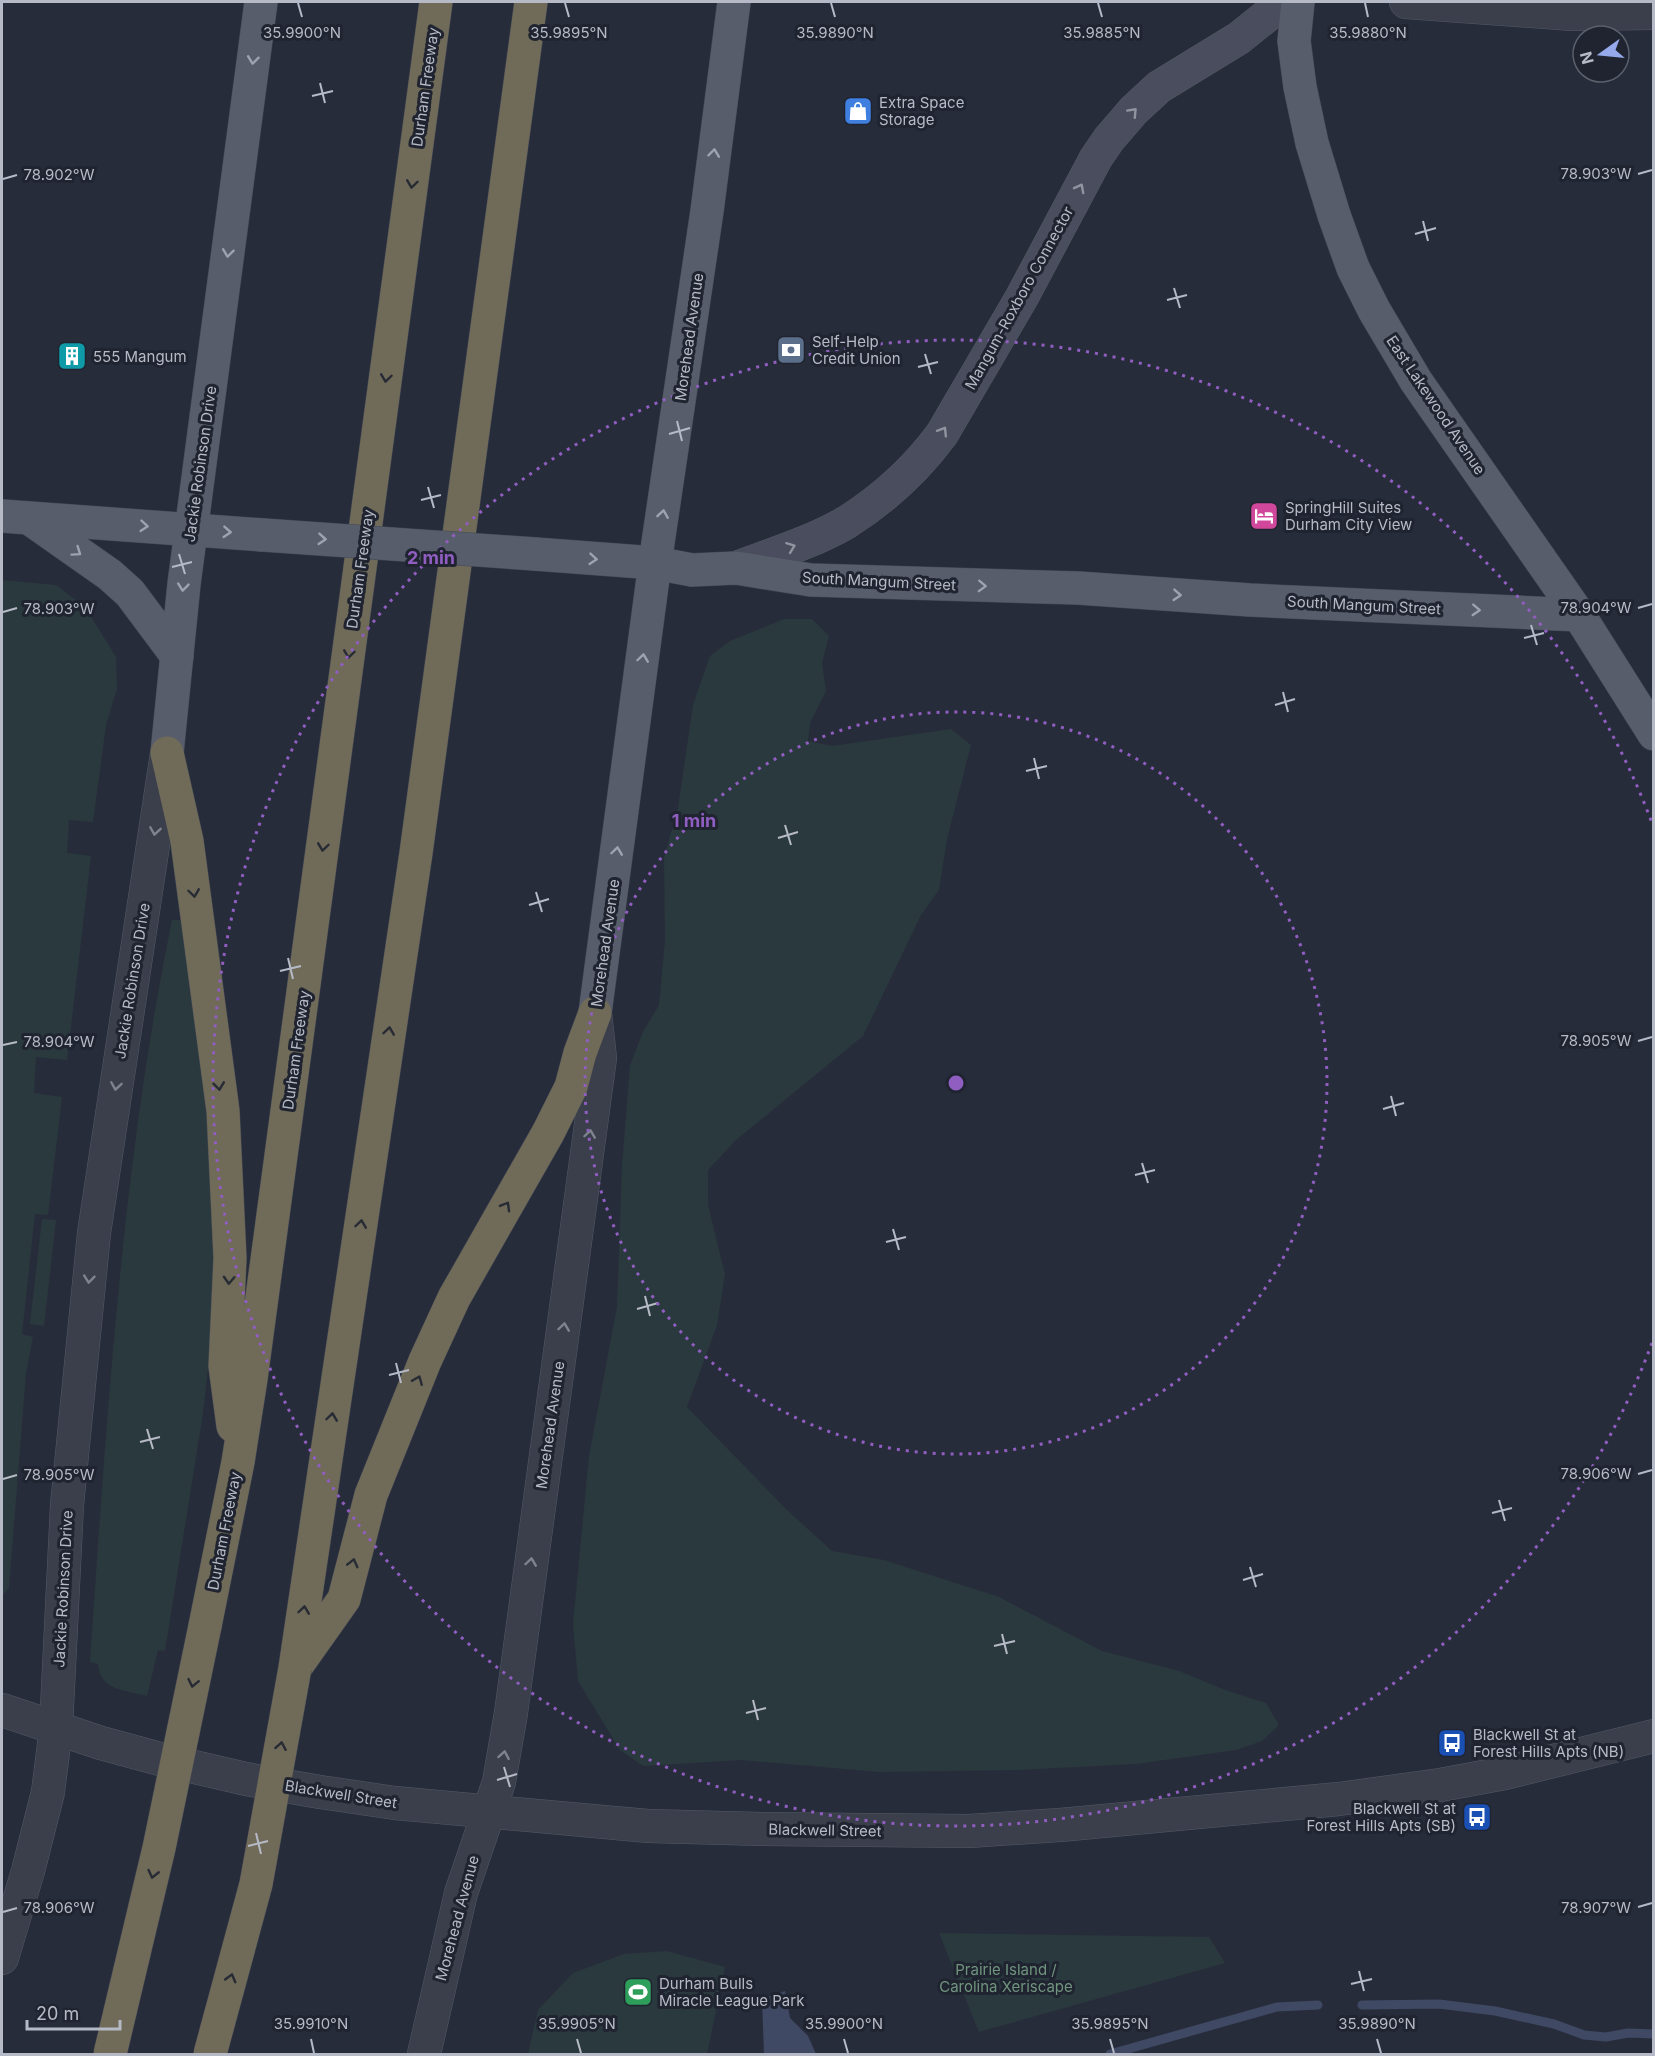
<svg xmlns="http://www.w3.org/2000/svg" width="1655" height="2056" viewBox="0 0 1655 2056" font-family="Inter,sans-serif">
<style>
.green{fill:#2a393d}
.water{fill:#404964}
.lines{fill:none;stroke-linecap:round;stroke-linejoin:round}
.stream{stroke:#404964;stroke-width:9}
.tertiary-casing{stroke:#555a66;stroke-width:34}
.secondary-casing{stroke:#555a66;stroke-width:34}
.primary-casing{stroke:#434854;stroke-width:34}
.motorway-casing{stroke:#424753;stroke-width:34}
.tertiary{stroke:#3a3f4b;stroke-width:33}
.secondary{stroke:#494d5d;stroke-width:33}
.primary{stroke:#585d6b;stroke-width:33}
.motorway{stroke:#706a58;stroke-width:33}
.primary-bridge-casing{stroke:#434854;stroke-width:34;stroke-linecap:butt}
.motorway-bridge-casing{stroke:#424753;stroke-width:34;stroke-linecap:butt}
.primary-bridge{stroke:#585d6b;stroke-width:33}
.motorway-bridge{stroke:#706a58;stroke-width:33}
.oneway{stroke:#9ea3af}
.oneway2{stroke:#9094a1}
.oneway3{stroke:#272b34}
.oneway4{stroke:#7e838f}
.ticks{fill:none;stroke:#b6bac6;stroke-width:2}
.ring{fill:none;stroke:#905ec1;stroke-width:3;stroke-dasharray:3 6}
.labels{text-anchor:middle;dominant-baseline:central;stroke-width:6;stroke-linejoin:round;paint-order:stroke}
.street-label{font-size:15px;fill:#b6bac6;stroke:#1f2430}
.poi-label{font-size:15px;fill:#b6bac6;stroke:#1f2430;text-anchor:start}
.park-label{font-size:15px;fill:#70947e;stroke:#1f2430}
.ticks-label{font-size:15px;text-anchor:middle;fill:#b6bac6;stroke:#1f2430;stroke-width:6;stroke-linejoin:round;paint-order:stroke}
.centre{fill:#905ec1;stroke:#1f2430;stroke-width:3}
.ring-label{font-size:18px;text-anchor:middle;font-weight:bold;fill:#905ec1;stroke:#1f2430;stroke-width:6;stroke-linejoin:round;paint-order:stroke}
</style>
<rect width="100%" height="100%" fill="#272c3b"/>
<!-- green -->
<g class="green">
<polygon points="2,580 56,585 85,607 116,657 117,689 106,725 93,822 69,820 67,853 91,856 67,1060 36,1057 34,1093 62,1097 48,1215 35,1214 22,1334 33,1337 26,1373 9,1588 2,1596"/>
<polygon points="784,619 812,619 829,636 822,663 826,691 810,723 808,741 832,746 951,729 971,745 947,839 939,890 921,915 863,1036 736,1140 708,1170 708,1205 725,1274 717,1325 687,1407 786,1509 832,1551 884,1560 999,1597 1102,1651 1179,1671 1228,1691 1266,1703 1279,1725 1262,1741 1236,1750 1136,1764 1016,1770 879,1772 741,1760 643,1766 620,1750 578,1681 573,1624 589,1456 617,1307 622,1166 630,1065 643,1032 659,1005 665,940 664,858 678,808 693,705 710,656 730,641"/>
<path d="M172,920h10l25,167 8,172 -3,72 -9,82 -38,238 -7,-1 -11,46c-21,-6 -47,-5 -49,-32l-8,-2c17,-248 32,-498 82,-742z"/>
<polygon points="42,1219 56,1220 44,1326 30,1324"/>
<polygon points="939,1933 1209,1937 1225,1963 979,2032"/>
<polygon points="667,1951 725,1967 707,2054 528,2054 538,2010 573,1973 624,1954"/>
</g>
<!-- water -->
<polygon class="water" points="785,1991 790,2018 808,2036 816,2054 764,2054 762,1999"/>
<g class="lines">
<!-- stream -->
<g class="stream">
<polyline points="1362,2005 1439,2004 1495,2011 1554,2024 1584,2035 1606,2037 1628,2033 1654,2034"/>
<polyline points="1110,2054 1277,2007 1318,2005"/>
</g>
<!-- tertiary casing -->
<g class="tertiary-casing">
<g id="tertiary">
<polyline points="1406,2 1572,14 1654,13"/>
<polyline points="2,1710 101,1743 160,1759 246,1779 320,1792 395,1803 648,1826 763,1829 969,1831 1060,1825 1339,1799 1440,1785 1505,1773 1654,1736"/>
<polyline points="2,1958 28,1871 48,1792 56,1728 67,1505 94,1233 167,753"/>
<polyline points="424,2054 461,1893 499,1782 511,1713 600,1058 595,1013"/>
</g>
</g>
<!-- secondary casing -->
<g class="secondary-casing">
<path id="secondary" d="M736,568c37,-14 77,-26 111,-46 36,-23 70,-54 95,-88l80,-137 74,-139 13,-19 25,-29 25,-23 80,-49 45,-36"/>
</g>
<!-- primary casing -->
<g class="primary-casing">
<g id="primary">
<polyline points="1298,2 1294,41 1300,87 1312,143 1334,215 1353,268 1374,310 1416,381 1579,615 1654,734"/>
<polyline points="2,516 263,535"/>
<polyline points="29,518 110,575 130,593 177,656"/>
<polyline points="535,554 655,563 692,570 736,568 811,580 1078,588 1250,600 1579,615"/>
<polyline points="167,753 184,584 261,2"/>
<polyline points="595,1013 655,563 707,211 734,2"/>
</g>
</g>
<!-- motorway casing -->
<g class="motorway-casing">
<g id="motorway">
<polyline points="167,753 187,841 223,1111 230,1258 225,1366 233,1426"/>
<polyline points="205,1626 238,1462 251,1379 436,2"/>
<polyline points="298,1664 344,1599 371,1495 425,1361 454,1298 548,1133 571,1087 580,1053 595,1013"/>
<polyline points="295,1668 416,853 531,2"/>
</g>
</g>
<!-- tertiary -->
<use href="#tertiary" class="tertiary"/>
<!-- secondary -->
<use href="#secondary" class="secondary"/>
<!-- primary -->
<use href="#primary" class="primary"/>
<!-- motorway -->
<use href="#motorway" class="motorway"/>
<!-- primary-bridge casing -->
<g class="primary-bridge-casing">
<polyline id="primary-bridge" points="263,535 535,554"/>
</g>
<!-- motorway-bridge casing -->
<g class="motorway-bridge-casing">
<g id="motorway-bridge">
<polyline points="110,2054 159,1848 205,1626"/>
<polyline points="210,2054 256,1884 295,1668"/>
</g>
</g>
<!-- primary-bridge -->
<use href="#primary-bridge" class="primary-bridge"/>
<!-- motorway-bridge -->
<use href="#motorway-bridge" class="motorway-bridge"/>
</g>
<!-- one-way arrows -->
<defs><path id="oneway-chevron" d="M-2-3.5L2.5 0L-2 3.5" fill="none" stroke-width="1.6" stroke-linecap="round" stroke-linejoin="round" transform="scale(1.5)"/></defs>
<g class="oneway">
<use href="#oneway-chevron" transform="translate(253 60) rotate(97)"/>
<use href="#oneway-chevron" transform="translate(714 153) rotate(-83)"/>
<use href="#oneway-chevron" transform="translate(228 253) rotate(97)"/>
<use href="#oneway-chevron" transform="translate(663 514) rotate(-81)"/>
<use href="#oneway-chevron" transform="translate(144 526) rotate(5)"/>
<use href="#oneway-chevron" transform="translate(227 532) rotate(4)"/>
<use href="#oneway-chevron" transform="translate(322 539) rotate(4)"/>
<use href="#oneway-chevron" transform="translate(77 552) rotate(35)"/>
<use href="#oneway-chevron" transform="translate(593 559) rotate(5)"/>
<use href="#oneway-chevron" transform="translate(982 586) rotate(2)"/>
<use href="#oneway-chevron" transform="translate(183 587) rotate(96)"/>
<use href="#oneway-chevron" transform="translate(1177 595) rotate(4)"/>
<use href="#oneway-chevron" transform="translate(1476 610) rotate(3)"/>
<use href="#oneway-chevron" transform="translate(643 658) rotate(-82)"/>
<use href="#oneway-chevron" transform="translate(617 851) rotate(-82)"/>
</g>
<g class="oneway2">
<use href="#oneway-chevron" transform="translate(1133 112) rotate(-47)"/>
<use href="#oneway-chevron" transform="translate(1080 188) rotate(-62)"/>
<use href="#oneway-chevron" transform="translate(943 431) rotate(-58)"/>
<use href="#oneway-chevron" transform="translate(791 547) rotate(-21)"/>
</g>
<g class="oneway3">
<use href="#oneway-chevron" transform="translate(412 184) rotate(98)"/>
<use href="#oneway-chevron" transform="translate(386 378) rotate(98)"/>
<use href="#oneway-chevron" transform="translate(349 654) rotate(98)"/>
<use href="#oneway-chevron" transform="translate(323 847) rotate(98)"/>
<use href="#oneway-chevron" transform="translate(194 893) rotate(82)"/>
<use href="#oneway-chevron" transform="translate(389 1031) rotate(-82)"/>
<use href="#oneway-chevron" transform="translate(219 1086) rotate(83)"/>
<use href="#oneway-chevron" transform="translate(506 1206) rotate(-60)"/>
<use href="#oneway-chevron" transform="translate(361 1224) rotate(-82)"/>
<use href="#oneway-chevron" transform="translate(229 1280) rotate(93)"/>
<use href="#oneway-chevron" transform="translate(418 1380) rotate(-68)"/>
<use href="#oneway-chevron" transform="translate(332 1417) rotate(-82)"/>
<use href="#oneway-chevron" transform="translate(353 1563) rotate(-76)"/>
<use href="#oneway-chevron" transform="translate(304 1610) rotate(-82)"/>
<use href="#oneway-chevron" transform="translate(193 1683) rotate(102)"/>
<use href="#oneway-chevron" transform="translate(281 1746) rotate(-80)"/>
<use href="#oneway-chevron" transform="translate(153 1874) rotate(103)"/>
<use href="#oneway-chevron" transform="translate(231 1978) rotate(-75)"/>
</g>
<g class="oneway4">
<use href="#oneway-chevron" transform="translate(155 831) rotate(99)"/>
<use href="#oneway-chevron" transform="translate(116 1086) rotate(99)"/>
<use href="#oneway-chevron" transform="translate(590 1134) rotate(-82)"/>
<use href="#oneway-chevron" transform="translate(89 1279) rotate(96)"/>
<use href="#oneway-chevron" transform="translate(564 1327) rotate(-82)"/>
<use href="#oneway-chevron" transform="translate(531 1562) rotate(-82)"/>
<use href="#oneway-chevron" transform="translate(504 1755) rotate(-80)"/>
</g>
<!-- ticks -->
<path class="ticks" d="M298,3l4,14M565,3l4,14M831,3l4,14M1098,3l4,14M1365,3l3,14M320,83l5,20M312,96l21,-5M1638,174l14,-4M3,179l14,-4M1423,221l5,20M1415,234l21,-6M1174,288l6,20M1167,300l20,-5M925,354l6,20M918,367l20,-5M677,421l5,20M669,434l21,-6M428,487l6,21M421,500l20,-5M179,554l6,20M172,567l20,-5M1638,608l14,-4M3,612l14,-4M1531,625l6,20M1524,638l20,-5M1283,692l5,20M1275,705l20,-6M1034,758l5,21M1026,771l21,-5M785,825l6,20M778,838l20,-6M536,892l6,20M529,905l20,-6M288,958l5,21M280,971l21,-5M1638,1041l14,-4M3,1045l14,-3M1391,1096l5,20M1383,1109l21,-6M1142,1163l6,20M1135,1175l20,-5M893,1229l6,21M886,1242l20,-5M645,1296l5,20M637,1309l21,-6M396,1363l5,20M389,1375l20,-5M147,1429l6,20M140,1442l20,-5M1638,1474l14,-4M3,1479l14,-4M1499,1500l6,21M1492,1513l20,-5M1250,1567l6,20M1243,1580l20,-6M1002,1634l5,20M994,1646l21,-5M753,1700l5,20M746,1713l20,-5M504,1767l6,20M497,1780l20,-6M256,1833l5,21M248,1846l20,-5M1638,1907l14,-4M3,1912l14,-4M1359,1971l5,20M1351,1984l21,-5M311,2039l3,14M577,2039l4,14M844,2039l4,14M1110,2039l4,14M1377,2039l4,14"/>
<!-- distance rings -->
<g class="ring">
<circle cx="956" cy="1083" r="371"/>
<path d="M1652 1343A743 743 0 1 1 1652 823"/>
</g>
<!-- icons -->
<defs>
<g id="shop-square" transform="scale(1.5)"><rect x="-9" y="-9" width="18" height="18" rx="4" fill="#3f7fe0" stroke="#1f2430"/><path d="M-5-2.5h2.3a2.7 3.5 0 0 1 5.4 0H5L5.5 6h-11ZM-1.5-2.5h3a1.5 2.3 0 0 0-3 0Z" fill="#fff"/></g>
<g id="bank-square" transform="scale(1.5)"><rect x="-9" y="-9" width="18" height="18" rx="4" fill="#5c6f8a" stroke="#1f2430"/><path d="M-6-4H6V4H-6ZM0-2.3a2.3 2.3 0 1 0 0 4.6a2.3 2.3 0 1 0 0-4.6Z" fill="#fff"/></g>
<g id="building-square" transform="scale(1.5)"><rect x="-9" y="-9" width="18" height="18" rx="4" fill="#0f9aa8" stroke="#1f2430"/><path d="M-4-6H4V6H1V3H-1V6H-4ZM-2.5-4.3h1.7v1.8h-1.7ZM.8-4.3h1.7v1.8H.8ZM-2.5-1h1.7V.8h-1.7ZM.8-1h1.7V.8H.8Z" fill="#fff"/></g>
<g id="hotel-square" transform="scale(1.5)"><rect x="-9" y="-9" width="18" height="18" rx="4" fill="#d1479c" stroke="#1f2430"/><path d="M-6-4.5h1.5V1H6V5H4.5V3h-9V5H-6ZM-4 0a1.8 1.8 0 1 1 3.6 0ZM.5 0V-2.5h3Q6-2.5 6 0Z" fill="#fff"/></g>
<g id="bus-square" transform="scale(1.5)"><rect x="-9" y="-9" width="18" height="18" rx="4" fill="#1a4fb4" stroke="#1f2430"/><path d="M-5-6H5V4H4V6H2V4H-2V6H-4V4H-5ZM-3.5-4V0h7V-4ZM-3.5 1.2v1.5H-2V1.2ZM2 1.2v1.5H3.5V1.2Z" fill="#fff"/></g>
<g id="stadium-square" transform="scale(1.5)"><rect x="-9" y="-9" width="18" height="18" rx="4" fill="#2e9e5b" stroke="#1f2430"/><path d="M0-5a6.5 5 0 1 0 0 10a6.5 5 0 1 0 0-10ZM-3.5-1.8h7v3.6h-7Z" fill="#fff"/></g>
</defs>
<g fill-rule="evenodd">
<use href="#shop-square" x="858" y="111"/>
<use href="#bank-square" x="791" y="350"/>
<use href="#building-square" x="72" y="356"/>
<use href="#hotel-square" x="1264" y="516"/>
<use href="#bus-square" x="1452" y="1743"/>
<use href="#bus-square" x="1477" y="1817"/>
<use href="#stadium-square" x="638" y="1992"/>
</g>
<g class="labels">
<!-- street labels -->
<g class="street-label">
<text transform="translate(425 87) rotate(-82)">Durham Freeway</text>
<text transform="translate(1019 298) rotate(-61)">Mangum-Roxboro Connector</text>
<text transform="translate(689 337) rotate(-82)">Morehead Avenue</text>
<text transform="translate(1436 405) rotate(56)">East Lakewood Avenue</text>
<text transform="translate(200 464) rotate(-82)">Jackie Robinson Drive</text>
<text transform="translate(360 569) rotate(-82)">Durham Freeway</text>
<text transform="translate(879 581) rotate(3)">South Mangum Street</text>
<text transform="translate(1364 605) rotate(3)">South Mangum Street</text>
<text transform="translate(605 943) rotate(-82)">Morehead Avenue</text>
<text transform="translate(132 981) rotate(-81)">Jackie Robinson Drive</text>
<text transform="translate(296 1050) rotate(-82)">Durham Freeway</text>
<text transform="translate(550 1425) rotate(-82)">Morehead Avenue</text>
<text transform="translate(224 1531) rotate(-79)">Durham Freeway</text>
<text transform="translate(63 1589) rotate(-87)">Jackie Robinson Drive</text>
<text transform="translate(341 1794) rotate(9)">Blackwell Street</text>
<text transform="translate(825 1830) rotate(1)">Blackwell Street</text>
<text transform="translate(457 1918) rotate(-75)">Morehead Avenue</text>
</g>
<!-- poi labels -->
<g class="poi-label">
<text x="879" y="102">Extra Space<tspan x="879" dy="17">Storage</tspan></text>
<text x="812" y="341">Self-Help<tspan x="812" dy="17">Credit Union</tspan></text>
<text x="93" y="356">555 Mangum</text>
<text x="1285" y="507">SpringHill Suites<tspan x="1285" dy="17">Durham City View</tspan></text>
<text x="1473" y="1734">Blackwell St at<tspan x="1473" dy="17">Forest Hills Apts (NB)</tspan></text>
<text x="1456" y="1808" text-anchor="end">Blackwell St at<tspan x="1456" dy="17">Forest Hills Apts (SB)</tspan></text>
<text x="659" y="1983">Durham Bulls<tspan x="659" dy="17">Miracle League Park</tspan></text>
</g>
<!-- park labels -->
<g class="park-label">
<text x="1006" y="1969">Prairie Island /<tspan x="1006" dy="17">Carolina Xeriscape</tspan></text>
</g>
</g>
<g class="ticks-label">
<text x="302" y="38">35.9900°N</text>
<text x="569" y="38">35.9895°N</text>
<text x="835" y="38">35.9890°N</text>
<text x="1368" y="38">35.9880°N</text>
<text x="1102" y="38">35.9885°N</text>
<text x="1596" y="179">78.903°W</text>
<text x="59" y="180">78.902°W</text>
<text x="1596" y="613">78.904°W</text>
<text x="59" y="614">78.903°W</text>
<text x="1596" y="1046">78.905°W</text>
<text x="59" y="1047">78.904°W</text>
<text x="1596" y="1479">78.906°W</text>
<text x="59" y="1480">78.905°W</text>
<text x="1596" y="1913">78.907°W</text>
<text x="59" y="1913">78.906°W</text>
<text x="311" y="2029">35.9910°N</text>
<text x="577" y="2029">35.9905°N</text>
<text x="844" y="2029">35.9900°N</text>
<text x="1110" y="2029">35.9895°N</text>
<text x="1377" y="2029">35.9890°N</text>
</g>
<circle cx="956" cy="1083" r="9" class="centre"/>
<g class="ring-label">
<text x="431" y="564">2 min</text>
<text x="694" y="827">1 min</text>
</g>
<!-- border -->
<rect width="1655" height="2056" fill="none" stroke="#b6bac6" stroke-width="6"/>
<!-- north arrow -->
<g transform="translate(1601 54) rotate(255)"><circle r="28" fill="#1f2430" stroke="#5b606c" stroke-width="1.5"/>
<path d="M0-4.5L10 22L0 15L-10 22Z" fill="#96aaeb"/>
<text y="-9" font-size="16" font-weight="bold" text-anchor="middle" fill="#b6bac6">N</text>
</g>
<!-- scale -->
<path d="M27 2020v9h93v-9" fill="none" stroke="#b6bac6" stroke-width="3"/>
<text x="36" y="2020" font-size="18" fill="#b6bac6" stroke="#1f2430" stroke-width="4.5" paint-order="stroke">20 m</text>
</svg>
